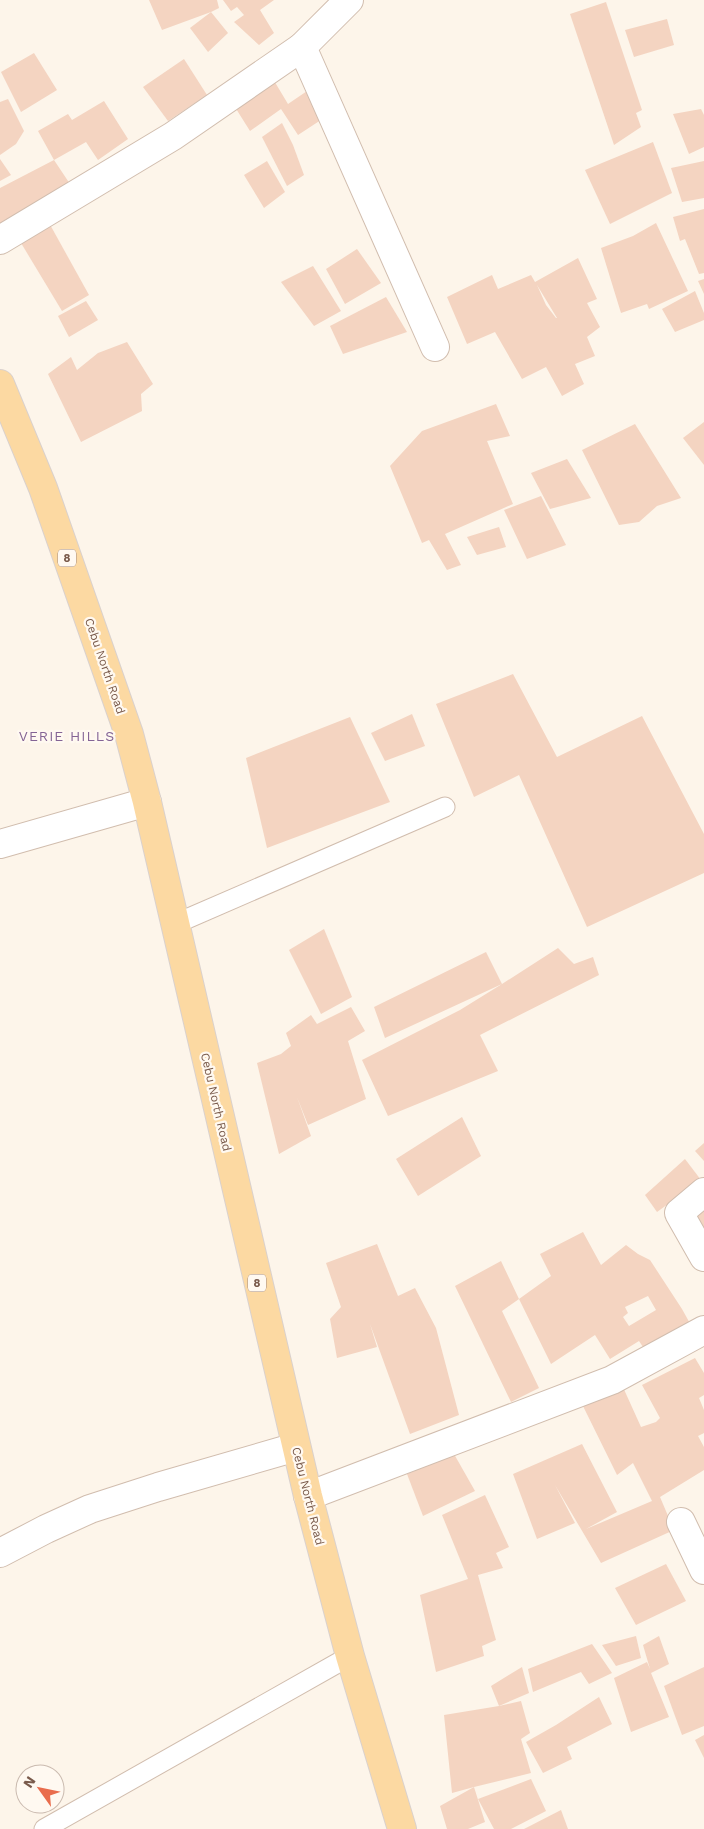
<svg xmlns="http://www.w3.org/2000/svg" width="704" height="1829" viewBox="0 0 704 1829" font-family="'Work Sans',sans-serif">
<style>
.building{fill:#f4d4c1;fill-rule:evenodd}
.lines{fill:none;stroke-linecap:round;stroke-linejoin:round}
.service-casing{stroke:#d1bdae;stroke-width:21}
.minor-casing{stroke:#d1bdae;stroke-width:30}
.primary-casing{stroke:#dad1cd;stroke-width:30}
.service{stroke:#fff;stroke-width:19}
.minor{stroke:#fff;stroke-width:28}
.primary{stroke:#fcd9a2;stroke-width:28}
.labels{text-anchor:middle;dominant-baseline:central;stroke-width:4.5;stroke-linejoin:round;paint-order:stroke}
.shield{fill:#fff9f1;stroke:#a28a7e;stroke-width:1}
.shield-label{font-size:11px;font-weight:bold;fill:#7a5b4c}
.street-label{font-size:12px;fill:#7a5b4c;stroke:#fff9f1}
.neighbourhood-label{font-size:14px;letter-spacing:1px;fill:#846495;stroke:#fff9f1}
</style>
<rect width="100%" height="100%" fill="#fdf5ea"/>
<!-- building -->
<g class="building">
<polygon points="149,0 217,0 219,8 211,12 228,33 208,52 190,28 211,12 162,30"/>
<polygon points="223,0 274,0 260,10 274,33 259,45 234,22 244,15 237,7 231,11"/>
<polygon points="606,2 642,110 636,113 641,127 614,145 570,14"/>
<polygon points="667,19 674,45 634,57 625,30"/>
<polygon points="34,53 57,90 21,112 1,72"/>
<polygon points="184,59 207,95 168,121 143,87"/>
<polygon points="273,79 288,104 310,89 327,116 298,135 281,109 250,131 233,104"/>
<polygon points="8,99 24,131 16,144 0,155 0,102"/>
<polygon points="104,101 128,139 98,160 86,142 54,160 70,184 0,230 0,188 54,160 38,131 68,114 72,120"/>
<polygon points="701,109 704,115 704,147 689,154 673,114"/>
<polygon points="282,123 293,145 304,175 287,186 262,137"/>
<polygon points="653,142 672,193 610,224 585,170"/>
<polygon points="0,159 11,175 0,181"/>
<polygon points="267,161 285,192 264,208 244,175"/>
<polygon points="704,161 704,198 682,202 671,168"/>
<polygon points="704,209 704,273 699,274 685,239 680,241 673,217"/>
<polygon points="48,221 89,295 62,311 18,238"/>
<polygon points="656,223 688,291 649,309 647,304 621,313 601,248 633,236"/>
<polygon points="357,249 381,283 345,304 326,269"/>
<path d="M578,258l19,41 -10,4 13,24 -13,10 8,19 -20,8 9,20 -22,12 -16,-29 -24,12 -27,-47 -28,12 -20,-47 45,-22 6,14 33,-14 4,7zM537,285l20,33h-1l-10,-13z"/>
<polygon points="313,266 341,311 314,326 281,282"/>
<polygon points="704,279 704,294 698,281"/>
<polygon points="695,291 704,313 704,320 675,332 662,309"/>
<polygon points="386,297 407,332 343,354 330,326"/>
<polygon points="86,301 98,320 69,337 58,316"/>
<polygon points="127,342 153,384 141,394 142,411 81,442 48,374 71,357 77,370 98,353"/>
<polygon points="496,404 510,436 487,441 513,504 445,534 461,565 447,570 429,540 422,543 390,466 422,431"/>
<polygon points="704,422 704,465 683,438"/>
<polygon points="635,424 681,498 657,506 639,522 619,525 582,450"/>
<polygon points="567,459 591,498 550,509 531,473"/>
<polygon points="541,496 566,545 527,559 504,510"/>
<polygon points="499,527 506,547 477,555 467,537"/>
<polygon points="513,674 557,757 642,716 704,834 704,873 587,927 519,775 474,797 436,704"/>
<polygon points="412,714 425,746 385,761 371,733"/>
<polygon points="350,717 390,802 267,848 246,758"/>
<polygon points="324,929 352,997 321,1014 289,950"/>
<polygon points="558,948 574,964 593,957 599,975 480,1035 498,1071 388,1116 362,1060 460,1010 502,984 385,1038 374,1007 486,952 502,984"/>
<polygon points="351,1007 365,1031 348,1041 366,1099 308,1125 297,1097 311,1136 279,1154 257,1063 281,1054 291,1046 286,1033 311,1015 317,1024"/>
<polygon points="462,1117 481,1156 418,1196 396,1159"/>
<polygon points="704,1143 704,1161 695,1151"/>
<polygon points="685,1159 701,1180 657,1212 645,1195"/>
<polygon points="704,1198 704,1244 690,1218"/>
<path d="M583,1232l18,33 25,-20 12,9 12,6 32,49 10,18 -47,23 -6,-9 -29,18 -15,-24 -44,29 -32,-65 -17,12 37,77 -28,14 -56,-116 46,-25 18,38 32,-23 -11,-22zM648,1296l8,14 -27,16 -6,-9 5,-4 -3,-6z"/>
<polygon points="377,1244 398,1296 415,1288 436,1328 459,1415 410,1434 370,1324 377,1347 337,1358 330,1319 341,1307 326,1263"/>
<polygon points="695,1358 704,1373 704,1395 699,1398 704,1410 704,1433 698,1436 704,1447 704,1470 660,1497 674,1530 601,1563 555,1485 575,1523 537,1539 513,1474 582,1444 617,1512 586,1529 652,1501 633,1463 617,1475 582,1404 622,1385 641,1427 656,1422 660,1418 642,1385"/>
<polygon points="454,1454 475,1491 423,1516 407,1474"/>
<polygon points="485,1495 509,1547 496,1553 503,1568 478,1575 496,1640 482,1646 484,1656 436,1672 420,1595 468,1579 442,1515"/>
<polygon points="666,1564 686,1601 636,1625 615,1588"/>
<polygon points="636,1636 641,1658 616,1666 602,1645"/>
<polygon points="659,1636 669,1664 651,1673 669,1717 631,1732 614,1678 647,1662 650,1669 643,1645"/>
<polygon points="592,1644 612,1673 589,1684 581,1672 533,1692 528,1669"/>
<polygon points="522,1667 529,1693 499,1706 521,1701 530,1733 521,1739 531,1773 474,1787 485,1822 468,1829 447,1829 440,1806 474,1787 452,1793 444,1715 499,1706 491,1686"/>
<polygon points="704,1667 704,1726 682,1735 664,1686"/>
<polygon points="599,1697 612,1724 567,1747 572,1759 543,1773 526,1742 556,1725"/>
<polygon points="704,1735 704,1758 695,1740"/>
<polygon points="531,1779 546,1811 511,1829 494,1829 478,1799"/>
<polygon points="561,1810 568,1829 524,1829"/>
</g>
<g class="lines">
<!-- service casing -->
<g class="service-casing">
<g id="service">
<polyline points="175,924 445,807"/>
<polyline points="44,1829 350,1656"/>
</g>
</g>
<!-- minor casing -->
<g class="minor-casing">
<g id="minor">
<polyline points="302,47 435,347"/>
<polyline points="0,240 173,136 302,47 349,0"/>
<polyline points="0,844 147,802"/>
<polyline points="704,1192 679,1213 704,1257"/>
<polyline points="308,1496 612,1380 704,1330"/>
<polyline points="681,1522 704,1570"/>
<polyline points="0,1553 46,1529 90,1509 158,1487 296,1447"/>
</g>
</g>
<!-- primary casing -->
<g class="primary-casing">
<polyline id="primary" points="0,384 43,488 129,734 147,802 308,1496 350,1656 402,1829"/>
</g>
<!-- service -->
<use href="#service" class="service"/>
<!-- minor -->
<use href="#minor" class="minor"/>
<!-- primary -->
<use href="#primary" class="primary"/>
</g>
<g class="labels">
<!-- shield labels -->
<g class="shield">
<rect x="58" y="549.5" width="18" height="17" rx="4"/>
<rect x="248" y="1274.5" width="18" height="17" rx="4"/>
</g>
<g class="shield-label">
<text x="67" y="558">8</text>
<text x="257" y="1283">8</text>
</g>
<!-- street labels -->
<g class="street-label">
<text transform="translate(105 666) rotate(71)">Cebu North Road</text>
<text transform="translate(216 1102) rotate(77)">Cebu North Road</text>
<text transform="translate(308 1496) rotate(76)">Cebu North Road</text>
</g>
<!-- neighbourhood labels -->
<g class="neighbourhood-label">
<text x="67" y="736">VERIE HILLS</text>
</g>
</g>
<!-- north arrow -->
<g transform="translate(40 1789) rotate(303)"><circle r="24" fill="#fff9f1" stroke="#cabaaf"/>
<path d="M0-4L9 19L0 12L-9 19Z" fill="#e96d4d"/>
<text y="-8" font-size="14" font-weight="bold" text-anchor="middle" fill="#7a5b4c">N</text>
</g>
</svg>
